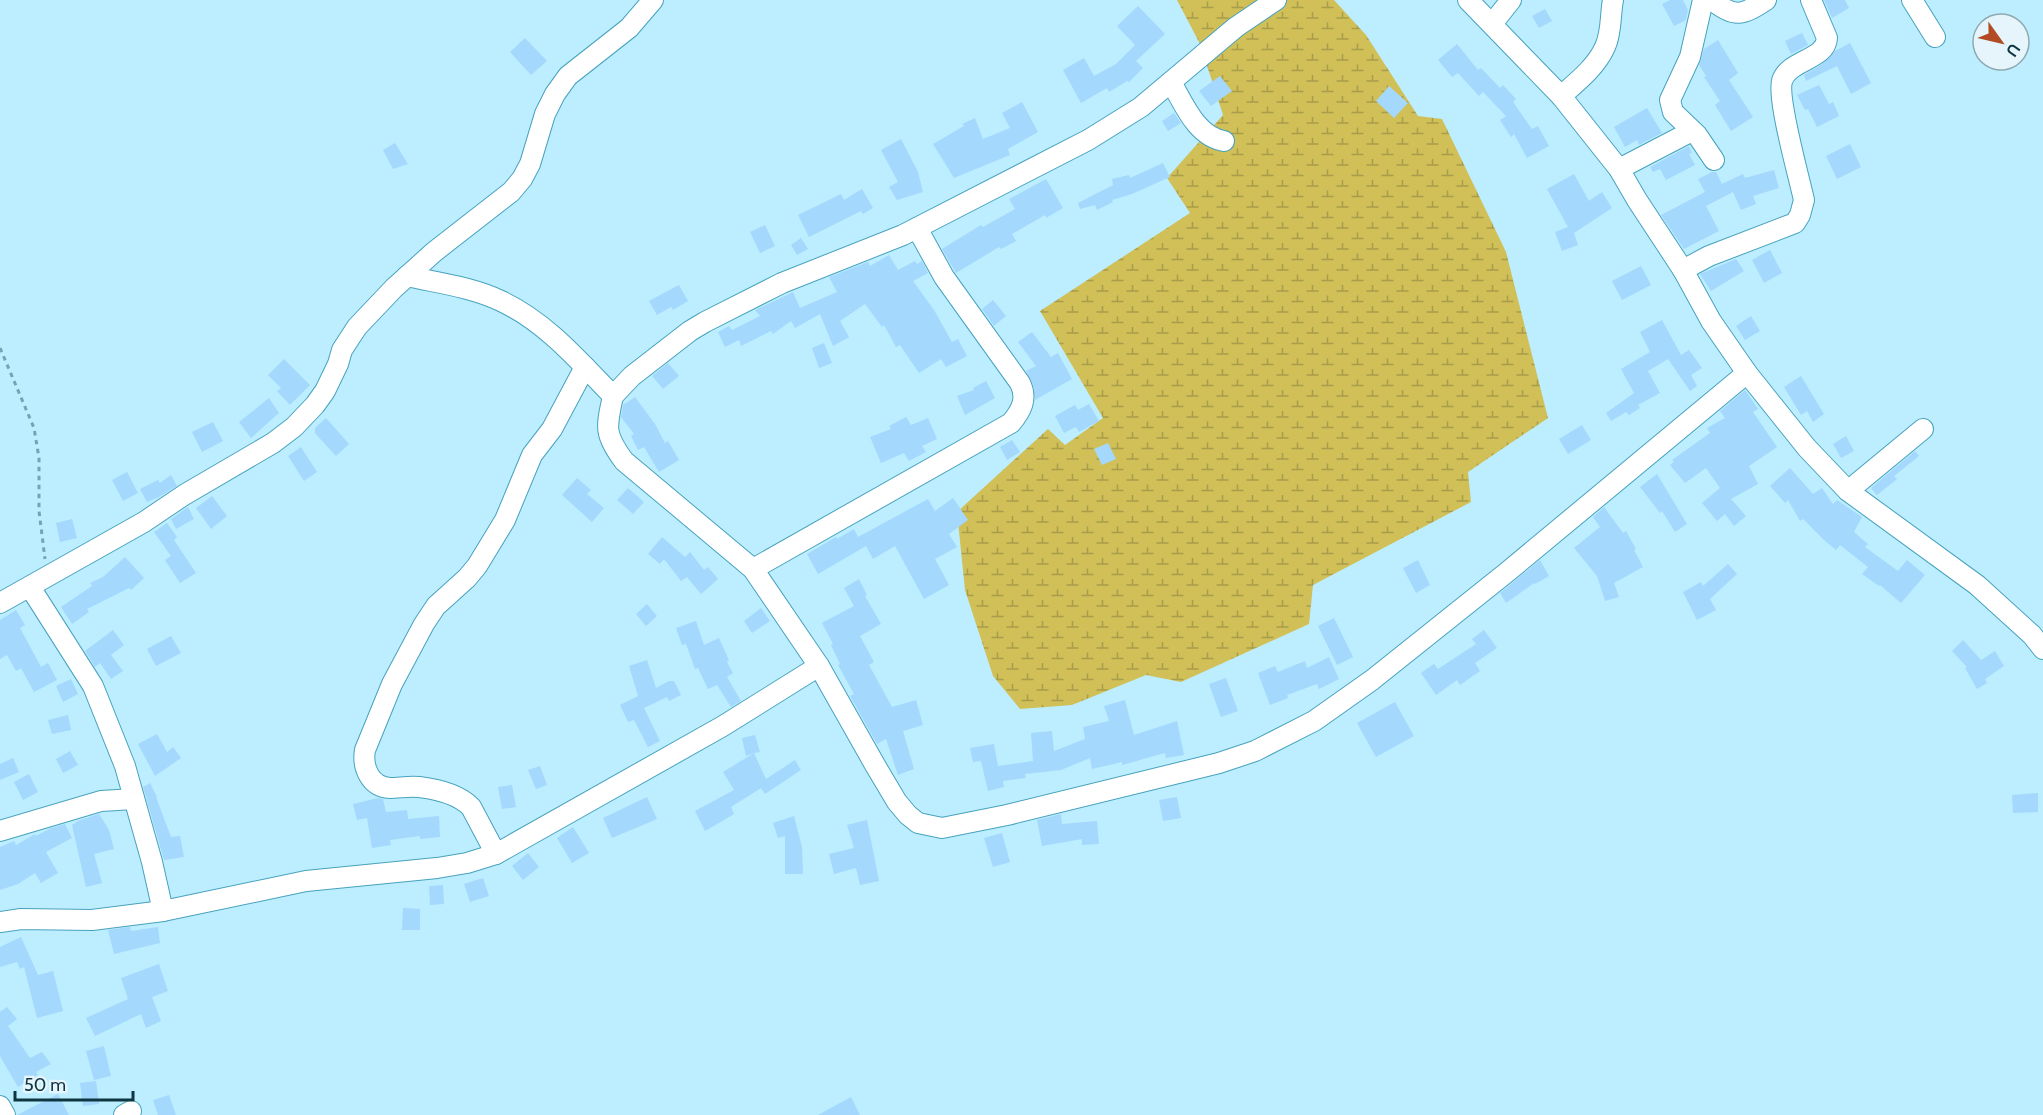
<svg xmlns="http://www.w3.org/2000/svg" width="2043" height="1115" viewBox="0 0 2043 1115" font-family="Cabin,sans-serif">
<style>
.wetland{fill:url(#wetland-marsh)}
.building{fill:#a4d8fd}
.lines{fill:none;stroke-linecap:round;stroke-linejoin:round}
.minor-casing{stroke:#47a2bd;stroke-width:22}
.path{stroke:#75a3b2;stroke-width:3;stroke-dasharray:4.5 4.5;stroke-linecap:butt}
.minor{stroke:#fff;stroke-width:20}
</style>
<defs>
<pattern id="wetland-marsh" width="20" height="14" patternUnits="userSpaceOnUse" patternTransform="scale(1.5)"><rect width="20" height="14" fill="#d1c057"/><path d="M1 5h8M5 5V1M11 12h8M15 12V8" fill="none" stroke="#a89d4a"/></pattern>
</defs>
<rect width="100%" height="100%" fill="#bceeff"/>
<!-- wetland -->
<polygon class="wetland" points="1177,0 1334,0 1366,35 1418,116 1442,119 1506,252 1548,418 1468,472 1471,502 1313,585 1309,624 1181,682 1146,675 1072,705 1020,709 993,676 965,590 957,512 1048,429 1065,445 1103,418 1040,311 1190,213 1167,178 1223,115 1200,44"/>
<!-- building -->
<g class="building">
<polygon points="1670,0 1683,0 1688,10 1686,20 1674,26 1662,4"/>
<polygon points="1824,0 1845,0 1849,8 1832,18"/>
<polygon points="1138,6 1165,34 1136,61 1143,68 1129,82 1127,81 1109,92 1107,88 1081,103 1063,70 1084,58 1094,76 1116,64 1135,45 1117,26"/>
<polygon points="1545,9 1552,21 1539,28 1532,16"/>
<polygon points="1802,33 1808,45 1791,54 1785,41"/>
<polygon points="525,38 547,61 531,75 510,52"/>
<polygon points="1718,40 1738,73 1729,80 1753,117 1731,131 1715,105 1720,101 1704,77 1706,76 1699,65 1704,49"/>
<polygon points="1850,43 1871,83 1851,94 1837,66 1806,81 1804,75 1821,65 1835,51"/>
<polygon points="1457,44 1478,70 1481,68 1500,88 1503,85 1516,99 1513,102 1532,129 1538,126 1549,146 1527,158 1514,134 1511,137 1500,120 1506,116 1483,92 1479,96 1458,73 1452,77 1438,60"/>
<polygon points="1220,76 1232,91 1211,106 1199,91"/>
<polygon points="1819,85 1829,104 1833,102 1839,116 1817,127 1808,109 1805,110 1797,95"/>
<polygon points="1389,86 1408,103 1394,118 1376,101"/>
<polygon points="1022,102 1038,132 1008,149 1010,155 954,178 933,144 964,126 962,124 975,118 983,139 1010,128 1002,113"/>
<polygon points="1647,108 1662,133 1639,145 1637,140 1625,147 1614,127"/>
<polygon points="1174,113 1181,123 1168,131 1162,121"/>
<polygon points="901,139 918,172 923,192 897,200 889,187 898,182 881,150"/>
<polygon points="395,143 408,164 393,169 383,150"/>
<polygon points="1850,144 1861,167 1837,179 1826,156"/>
<polygon points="1689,146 1692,153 1689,154 1695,165 1666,180 1660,169 1653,172 1650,167"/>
<polygon points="1163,163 1170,177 1132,194 1112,200 1113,202 1097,210 1095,205 1080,209 1078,203 1113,185 1112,179 1129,175 1130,178"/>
<polygon points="1774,170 1779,188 1753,196 1756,204 1741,210 1733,192 1706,206 1719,231 1684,249 1661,215 1705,192 1698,179 1712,172 1716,172 1722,184 1743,174 1745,178"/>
<polygon points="1574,174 1589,201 1602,192 1612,208 1574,233 1578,245 1562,251 1555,232 1568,227 1547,189"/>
<polygon points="1046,179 1063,208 1046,218 1045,215 1012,234 1016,241 1001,249 999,247 956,273 942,249 981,225 983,227 1015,209 1009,199"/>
<polygon points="862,189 873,208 863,214 861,211 809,237 798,215 841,194 844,200"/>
<polygon points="765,225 775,246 760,253 750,232"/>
<polygon points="801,238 808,249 797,255 791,245"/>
<polygon points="1770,250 1782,273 1764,283 1752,260"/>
<polygon points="889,255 898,270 915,261 917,264 922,261 928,273 913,281 934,310 952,342 958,339 967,356 946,367 941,359 919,373 900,345 896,347 884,325 882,327 865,304 840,321 849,337 833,346 820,314 795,328 791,321 773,334 771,331 741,346 739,340 725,347 718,332 729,326 732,330 760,316 755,310 793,292 800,308 837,292 829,277 868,262 870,266"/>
<polygon points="1736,259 1744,271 1711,291 1700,274"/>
<polygon points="1641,266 1651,285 1622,300 1612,281"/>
<polygon points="679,285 688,301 673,310 671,307 657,315 649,301"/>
<polygon points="993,300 1006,316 994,326 982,309"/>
<polygon points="1751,316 1760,331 1745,340 1736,326"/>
<polygon points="1662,320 1681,355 1689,350 1702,368 1691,375 1697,386 1690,391 1668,359 1648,371 1660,393 1638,405 1640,408 1629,415 1626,412 1611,421 1606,413 1634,393 1621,369 1650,352 1640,332"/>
<polygon points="1032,332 1051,357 1058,353 1072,379 1035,400 1033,384 1026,371 1036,366 1018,342"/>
<polygon points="824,343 832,363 819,368 812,348"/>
<polygon points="284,359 310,385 290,405 277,391 281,388 268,375"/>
<polygon points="668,363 679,376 663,389 652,376"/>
<polygon points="1801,376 1824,414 1813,422 1807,411 1801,415 1784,387"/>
<polygon points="986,381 995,398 965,415 957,396 974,390 973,388"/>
<polygon points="1745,390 1758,409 1753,412 1777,447 1749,466 1758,484 1731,499 1746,516 1734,526 1725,514 1717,521 1702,503 1720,488 1706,468 1685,483 1670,465 1674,462 1672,460 1710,433 1707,428 1725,418 1720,411"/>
<polygon points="635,397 655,424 665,443 668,441 679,460 659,472 644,447 638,450 631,436 634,434 621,417 623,405"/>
<polygon points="269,398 279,413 251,438 239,422"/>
<polygon points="1089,404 1099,421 1079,432 1076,427 1064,433 1055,416 1075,405 1078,410"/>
<polygon points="906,417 911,425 928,418 937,439 922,446 926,452 909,461 904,453 881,463 870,437 891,429 889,426"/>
<polygon points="326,418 349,444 336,456 315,433 315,428"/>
<polygon points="213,422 223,441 202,452 192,432"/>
<polygon points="1582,425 1591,440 1568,454 1559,439"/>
<polygon points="1846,436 1854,451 1841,458 1833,444"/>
<polygon points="1012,440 1020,452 1007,460 1000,447"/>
<polygon points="1108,443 1116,459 1102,465 1094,449"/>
<polygon points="301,447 317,472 304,481 288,456"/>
<polygon points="1915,451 1919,456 1894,476 1897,479 1877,495 1871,488"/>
<polygon points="1790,468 1813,494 1822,488 1833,504 1837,500 1862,517 1854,532 1868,544 1865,547 1898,571 1907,560 1925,575 1901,603 1880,585 1879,586 1862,574 1868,567 1840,545 1836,550 1824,540 1803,519 1800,521 1788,500 1785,503 1770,486"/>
<polygon points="127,472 138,493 123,501 112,480"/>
<polygon points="1657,474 1687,524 1675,532 1662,511 1660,513 1640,487"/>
<polygon points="171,475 177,486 159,497 147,502 140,489 158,480 160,483"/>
<polygon points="577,478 591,490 587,494 604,508 592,522 562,495"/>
<polygon points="628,488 644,502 633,514 617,500"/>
<polygon points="212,496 227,516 211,529 196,508"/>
<polygon points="953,498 968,520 949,534 957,547 935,559 949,585 924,599 895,546 873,559 866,546 818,574 807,554 836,537 837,539 854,529 858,537 928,499 935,511"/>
<polygon points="188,507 194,519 176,529 171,519"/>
<polygon points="1604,507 1623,533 1626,531 1636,549 1634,550 1643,567 1614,583 1619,597 1605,601 1597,576 1574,548 1600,527 1593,517"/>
<polygon points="72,519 77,538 60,542 56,523"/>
<polygon points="167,523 177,537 174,540 196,573 180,583 165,560 171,556 154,532"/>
<polygon points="662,537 685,557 690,552 704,570 708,567 718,579 701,594 687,577 681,581 664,559 660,564 648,554"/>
<polygon points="125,557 144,578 131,590 129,588 87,609 89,612 72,624 61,607 92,586 90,583 103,577"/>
<polygon points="1418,560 1430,585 1416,593 1403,568"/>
<polygon points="1540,560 1549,576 1535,584 1534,583 1506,603 1500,593"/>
<polygon points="1728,564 1737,574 1710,599 1716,610 1697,620 1683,592 1701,582 1703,586"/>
<polygon points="859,579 867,595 865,596 881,624 860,636 874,662 869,665 892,707 916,700 923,725 903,731 914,769 898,775 886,739 877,744 850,696 854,694 838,665 840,664 831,645 833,644 822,623 854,606 844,588"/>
<polygon points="647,604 657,616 646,626 636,614"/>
<polygon points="761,608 770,621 752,633 744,621"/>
<polygon points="16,610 25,625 20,628 41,667 48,663 57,680 34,692 21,668 16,671 7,655 0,659 0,620"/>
<polygon points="1334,618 1353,657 1337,665 1318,626"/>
<polygon points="696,621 704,645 719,638 729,660 727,662 733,673 727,677 741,701 731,707 717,685 708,689 698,668 695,669 686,644 682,645 676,628"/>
<polygon points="113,630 124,645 111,655 123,671 111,679 100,663 95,667 85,651"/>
<polygon points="1484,630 1497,648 1475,663 1480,671 1460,685 1457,680 1436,695 1421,673 1434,664 1438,669 1476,644 1472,639"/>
<polygon points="171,636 181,653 156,666 147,649"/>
<polygon points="1963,640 1981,660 1995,651 2004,666 1985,679 1987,683 1977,689 1965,668 1967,667 1952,651"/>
<polygon points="1329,657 1339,679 1319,689 1317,684 1287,695 1288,698 1270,705 1258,673 1275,666 1278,672 1305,661 1307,668"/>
<polygon points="647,660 656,688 669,681 674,681 681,695 669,701 667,697 644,708 660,741 648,747 634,720 628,722 620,705 638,696 629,666"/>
<polygon points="1226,678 1238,711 1221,717 1209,684"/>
<polygon points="71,679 78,694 63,702 56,686"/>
<polygon points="1125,700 1134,735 1177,721 1184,755 1166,758 1165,753 1122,765 1122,762 1092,769 1090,758 1061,770 1025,774 1026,778 1003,781 1004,787 988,791 981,761 973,762 970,748 994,744 998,766 1033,761 1031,733 1052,731 1054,751 1085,739 1083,727 1109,721 1104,706"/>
<polygon points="1395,702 1414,736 1376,757 1357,723"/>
<polygon points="68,715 71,730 52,734 48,720"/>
<polygon points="157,734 167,752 173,747 181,758 155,776 138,744"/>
<polygon points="755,735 760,752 754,753 766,779 795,760 801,770 765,794 761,788 731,807 734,814 705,831 695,811 734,790 723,772 754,753 746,756 742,738"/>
<polygon points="70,751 78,765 63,773 56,759"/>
<polygon points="13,758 19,772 0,780 0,764"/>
<polygon points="540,766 547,785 536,789 528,770"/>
<polygon points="29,774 38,792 23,800 14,782"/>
<polygon points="150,783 157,797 156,797 171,837 180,836 184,857 164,860 143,787"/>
<polygon points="512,785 516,807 502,809 498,787"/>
<polygon points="2038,793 2038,812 2013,813 2012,795"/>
<polygon points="647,797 657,819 612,838 603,818"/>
<polygon points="1177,797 1181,818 1163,821 1159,800"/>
<polygon points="378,798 383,799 386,812 407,810 408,819 439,816 440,837 420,839 420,836 390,840 391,845 372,848 367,818 357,820 353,804"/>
<polygon points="99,814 109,830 114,849 94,854 102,883 86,887 72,825 80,820"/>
<polygon points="1061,814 1062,824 1097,821 1099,844 1082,845 1082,839 1042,846 1037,820"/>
<polygon points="794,816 802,847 803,874 785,874 785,836 778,838 773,823"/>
<polygon points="867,820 879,881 860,885 856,868 834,874 829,854 854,848 847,825"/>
<polygon points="65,824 72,838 46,852 58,873 41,883 35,873 18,884 0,890 0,847 14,841 16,845 35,834 36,836 51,828"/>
<polygon points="573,827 589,853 572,863 557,838"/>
<polygon points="1002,833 1010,862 993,867 984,838"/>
<polygon points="528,853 539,867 523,880 512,866"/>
<polygon points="483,878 489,896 470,902 464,884"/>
<polygon points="443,885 444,904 430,905 429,886"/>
<polygon points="403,908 420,909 420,930 402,930"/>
<polygon points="130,927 131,931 158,927 160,943 114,954 108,930"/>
<polygon points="21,937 38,975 53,971 63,1011 37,1018 24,967 20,969 17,962 0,967 0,947"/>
<polygon points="159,964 168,991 152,997 161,1021 146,1028 141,1014 95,1036 86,1018 128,999 121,978"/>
<polygon points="7,1007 17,1019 8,1026 30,1058 42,1052 51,1064 36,1072 38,1075 18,1087 0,1056 0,1012"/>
<polygon points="104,1046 111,1076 94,1080 86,1051"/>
<polygon points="96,1081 99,1104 83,1106 80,1083"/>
<polygon points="58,1094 69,1115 17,1115"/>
<polygon points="169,1095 176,1115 158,1115 153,1100"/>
<polygon points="851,1097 860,1115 818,1115"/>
</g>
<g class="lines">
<!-- minor casing -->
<g class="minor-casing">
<g id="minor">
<polyline points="1468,0 1561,96 1619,169 1637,200 1683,270 1711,321 1747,373 1807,448 1848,491 1977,585 2032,635 2043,649"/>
<polyline points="1703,0 1690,57 1670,100 1673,112 1697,135 1714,160"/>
<path d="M1712,0c23,19 31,15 54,0"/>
<polyline points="1912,0 1935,37"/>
<polyline points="1492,24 1511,0"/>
<path d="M1171,82c13,22 25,54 53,59"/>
<path d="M1561,96c16,-14 35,-29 44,-49 7,-15 5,-32 8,-47"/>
<polyline points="1619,169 1692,131"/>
<path d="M1683,270l26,-14 86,-33 5,-8 4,-15c-5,-23 -27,-101 -22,-119 6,-21 44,-21 45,-43l-16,-38"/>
<path d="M407,276c31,7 65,11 94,25 45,21 78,60 112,95 -7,32 -9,38 11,65l129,108 66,97 56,99 22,37 11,13 10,8 24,5 65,-13 212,-52 36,-12 59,-30 58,-41 134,-107 241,-200"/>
<polyline points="613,396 632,376 690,331 705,322 782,283 903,235 1088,140 1141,107 1236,27 1276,0"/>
<polyline points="1848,491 1923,429"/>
<path d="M753,569l258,-146c10,-12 17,-24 9,-40l-76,-106 -27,-49"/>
<polyline points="30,587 93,686 125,766 152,862 163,911"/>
<polyline points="0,603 144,522 184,495 273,443 294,427 315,405 325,391 338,364 342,350 357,327 394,288 434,252 511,192 522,179 530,164 545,114 555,94 568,76 629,28 653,0"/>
<polyline points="0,831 101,801 134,799"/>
<path d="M496,854l-25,-47c-13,-13 -35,-18 -52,-20 -10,-1 -20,1 -29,1 -20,-1 -28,-21 -25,-38l27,-66 32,-60 12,-18 31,-28 10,-12 28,-46 27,-65 20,-26 33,-62"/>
<polyline points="0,922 21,919 92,920 163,911 306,881 437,868 467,863 496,854 723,726 819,666"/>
<polyline points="0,1106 5,1115"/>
<polyline points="124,1115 131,1111"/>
</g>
</g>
<!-- path -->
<polyline class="path" points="0,348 34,428 39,458 39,511 45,559"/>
<!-- minor -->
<use href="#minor" class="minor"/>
</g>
<!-- north arrow -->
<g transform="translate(2001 42) rotate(124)"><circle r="28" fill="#e5f5fb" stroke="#8fa9b1" stroke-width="1.5"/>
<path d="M0-4.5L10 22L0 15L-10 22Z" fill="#b24b24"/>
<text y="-9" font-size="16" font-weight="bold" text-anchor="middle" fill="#0e3641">U</text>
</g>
<!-- scale -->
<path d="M15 1091v9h118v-9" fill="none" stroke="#0e3641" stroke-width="3"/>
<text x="24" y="1091" font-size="18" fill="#0e3641" stroke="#e5f5fb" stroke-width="4.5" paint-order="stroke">50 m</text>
</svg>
